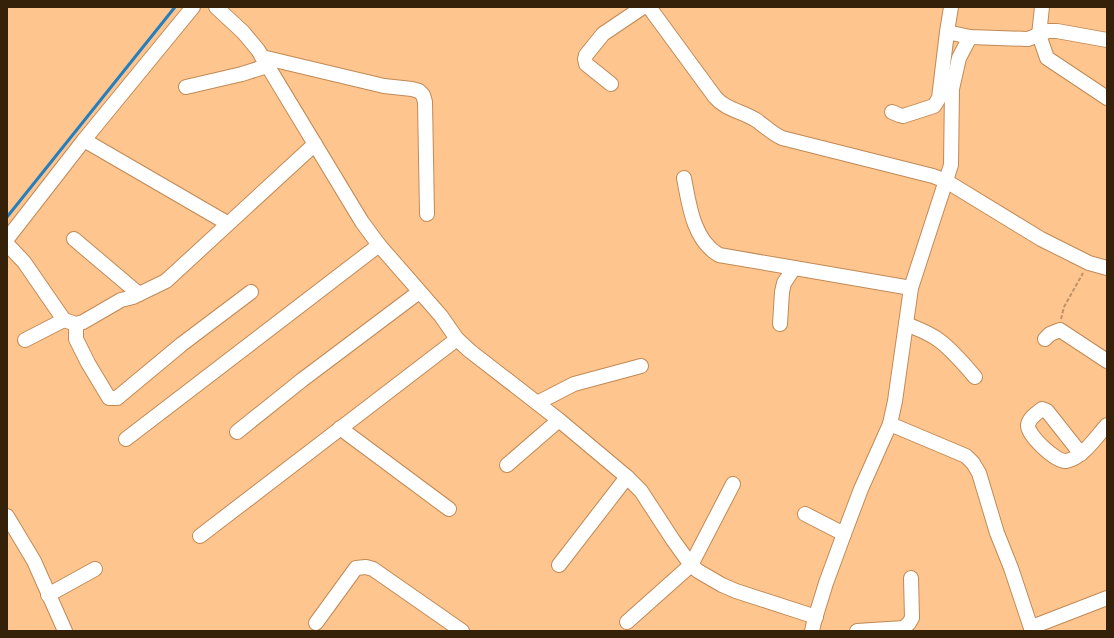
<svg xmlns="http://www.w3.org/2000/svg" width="1114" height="638" viewBox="0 0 1114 638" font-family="'Fira Sans',sans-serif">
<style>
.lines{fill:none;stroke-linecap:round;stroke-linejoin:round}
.stream{stroke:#247fbf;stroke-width:3}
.minor-casing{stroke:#c18a55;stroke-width:16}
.path{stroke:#c09265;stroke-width:2;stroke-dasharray:4 2;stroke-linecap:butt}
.minor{stroke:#fff;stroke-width:14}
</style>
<rect width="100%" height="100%" fill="#ffc58f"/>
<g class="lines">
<!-- stream -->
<polyline class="stream" points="7,217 175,7"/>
<!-- minor casing -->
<g class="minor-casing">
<g id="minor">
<polyline points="216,7 243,32 258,50 362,222 379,245 441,316 457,339 470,351 559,420 627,477 641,491 673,540 691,565 698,571 722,585 736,591 816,617"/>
<path d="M649,7l66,90c11,13 27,14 41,23 9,6 15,13 26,18l151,38 13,5 95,58 48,24 18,5"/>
<polyline points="951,7 947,32 970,37 1028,39 1048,31 1057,31 1107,40"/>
<polyline points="1042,7 1039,35 1047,58 1107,98"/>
<polyline points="262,57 384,86 412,89 419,91 423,95 425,102 427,214"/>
<polyline points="611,84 586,64 585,59 586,55 603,34 643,7"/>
<polyline points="186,87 242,74 267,66"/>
<polyline points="892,112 899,115 903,116 934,106 939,98 947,32"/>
<polyline points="84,140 227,223"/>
<path d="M684,178c5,26 9,62 35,77l192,33"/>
<polyline points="7,239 84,140 193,7"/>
<polyline points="74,239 139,294"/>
<polyline points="7,244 24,262 64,320 76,324 83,322 121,300 133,297 166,281 315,144"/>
<polyline points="76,324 76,339 88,363 109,398 117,398 182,344 251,292"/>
<polyline points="780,324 782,292 784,283 794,268"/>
<path d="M906,324c12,5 24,9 34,17 13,10 24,23 35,36"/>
<polyline points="1045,339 1050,334 1060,330 1107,361"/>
<polyline points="25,340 64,320"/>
<polyline points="537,403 574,384 641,366"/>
<polyline points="890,424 966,456 973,463 979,473 997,533 1011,568 1032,631"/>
<polyline points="340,428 449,509"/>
<polyline points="237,432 302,380 419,292"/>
<polyline points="126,439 379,245"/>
<path d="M1081,454l-34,-43 -5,-2c-5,4 -13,9 -14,16 -1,10 28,37 38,36 17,-3 30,-24 41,-36"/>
<polyline points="507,465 559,420"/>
<polyline points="805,514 844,534"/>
<polyline points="7,516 34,561 65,631"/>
<polyline points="200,536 457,339"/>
<polyline points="559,565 627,477"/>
<polyline points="48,595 95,569"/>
<polyline points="627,622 691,565 733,484"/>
<polyline points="316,623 356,568 366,567 373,569 462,631"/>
<polyline points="1032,627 1107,598"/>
<polyline points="812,631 814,622 826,583 844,534 861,489 890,424 895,401 911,288 951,165 952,89 959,58 970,37"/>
<polyline points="857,631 904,628 909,623 912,618 911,578"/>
</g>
</g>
<!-- path -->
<polyline class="path" points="1061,319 1064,307 1083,273"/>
<!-- minor -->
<use href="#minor" class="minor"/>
</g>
<!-- border -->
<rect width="1114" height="638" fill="none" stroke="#352009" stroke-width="16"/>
</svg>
